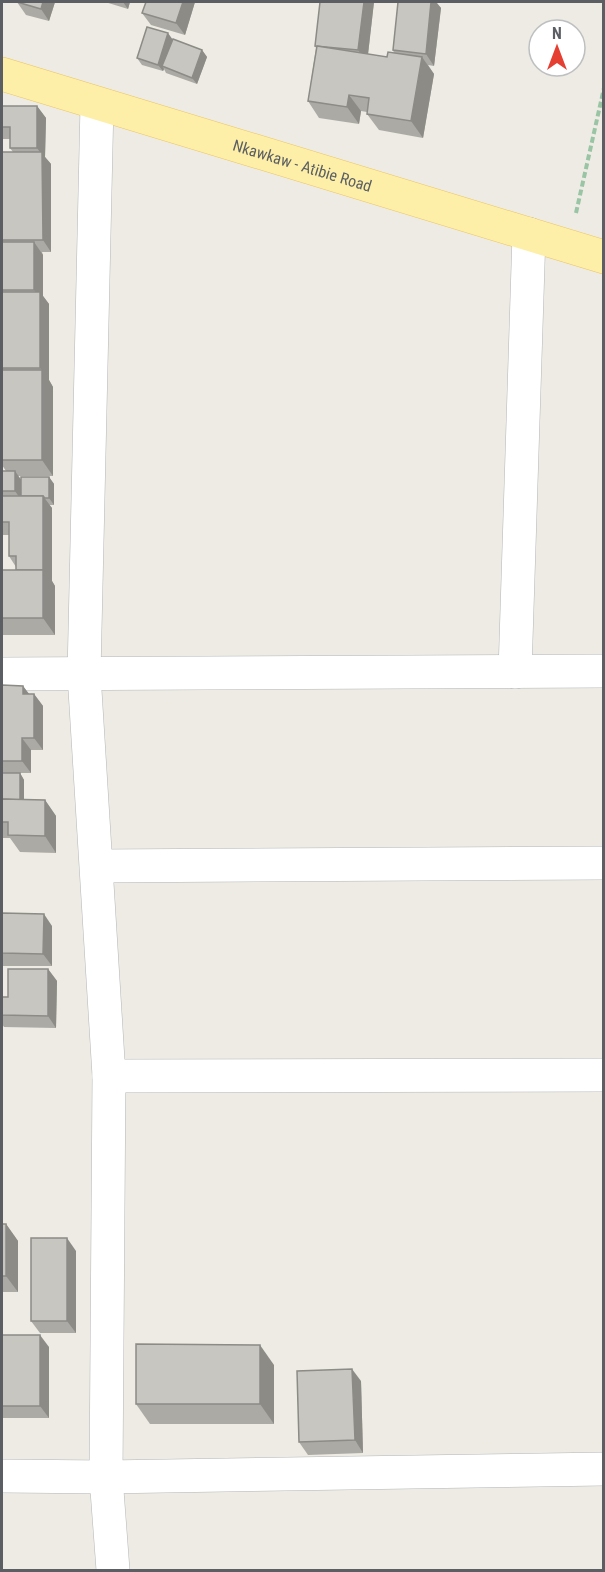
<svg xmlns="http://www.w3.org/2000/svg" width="605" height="1572" viewBox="0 0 605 1572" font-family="'Roboto Condensed',sans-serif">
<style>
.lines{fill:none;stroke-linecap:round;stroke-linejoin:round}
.minor-casing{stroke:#b3b6ba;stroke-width:34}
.major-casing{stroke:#eec45c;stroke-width:34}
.path{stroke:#99c5a5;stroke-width:4;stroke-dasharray:6 3;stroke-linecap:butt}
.minor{stroke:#fff;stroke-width:33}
.major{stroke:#fdefa8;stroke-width:33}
.wall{fill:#acaaa5}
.shaded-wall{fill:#8c8b86}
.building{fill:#c8c6c0;stroke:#8c8b86;stroke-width:1.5}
.labels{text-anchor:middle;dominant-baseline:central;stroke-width:4.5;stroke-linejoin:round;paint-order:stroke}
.street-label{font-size:16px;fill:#5b5f63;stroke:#fff}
</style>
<rect width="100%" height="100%" fill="#edebe3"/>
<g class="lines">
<!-- minor casing -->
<g class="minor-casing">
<g id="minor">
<polyline points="97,104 84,674 109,1076 106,1477 113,1570"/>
<polyline points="515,672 529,234"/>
<polyline points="2,674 604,671"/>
<polyline points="98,866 604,863"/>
<polyline points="109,1076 604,1075"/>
<polyline points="2,1476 106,1477 604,1469"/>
</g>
</g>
<!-- major casing -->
<g class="major-casing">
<g id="major">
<path id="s1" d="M2,74l602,183"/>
</g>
</g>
<!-- path -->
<polyline class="path" points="576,213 604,88"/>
<!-- minor -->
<use href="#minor" class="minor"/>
<!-- major -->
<use href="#major" class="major"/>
</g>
<!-- wall -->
<g class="wall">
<polygon points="17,2 55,2 49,21 26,15"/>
<polygon points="105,2 130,2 128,9"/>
<polygon points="146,2 195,2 185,35 151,25 142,13"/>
<polygon points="320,2 374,2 368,54 387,57 394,53 393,50 398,2 436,2 441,8 434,66 428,65 434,74 423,138 379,130 367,114 367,112 361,111 359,124 319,118 308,101 316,48 315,46"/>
<polygon points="172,39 202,50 207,57 197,84 166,73 164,69 163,71 142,65 137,58"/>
<polygon points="2,106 37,106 46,118 45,157 51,164 51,252 42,252 43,255 43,296 49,304 49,380 53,387 53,476 18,476 21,480 49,477 54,484 54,505 49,505 52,508 52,581 55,586 55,635 2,635 2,570 16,570 16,567 9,556 9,535 2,535 2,471 6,471 2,465 2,152 13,152 10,148 10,139 2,139"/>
<polygon points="2,685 23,686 29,694 34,694 43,706 43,750 31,750 31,773 2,773"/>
<polygon points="2,773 20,773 24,780 24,800 45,800 56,816 56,853 20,852 10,838 2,838"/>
<polygon points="2,913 52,926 52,966 2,966"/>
<polygon points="48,969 57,981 56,1028 4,1027 2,1024 2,997 8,997"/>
<polygon points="2,1224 6,1224 18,1241 18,1292 2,1292"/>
<polygon points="76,1251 76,1333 40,1333 31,1321"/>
<polygon points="2,1335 49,1347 49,1418 2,1418"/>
<polygon points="274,1365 274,1424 150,1424 136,1404"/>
<polygon points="361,1381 363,1453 308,1455 299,1442"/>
</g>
<!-- shaded-wall -->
<g class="shaded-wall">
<polygon points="43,2 55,2 49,21 41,9"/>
<polygon points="123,2 130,2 128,9"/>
<polygon points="183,2 195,2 185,35 176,23"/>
<polygon points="364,2 374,2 367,63 358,50"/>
<polygon points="431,2 436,2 441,8 434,66 426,54"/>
<polygon points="168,33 173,40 162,66 164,69 163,71 158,65"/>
<polygon points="202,50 207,57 197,84 192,78"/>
<polygon points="422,57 434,74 423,138 411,121"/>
<polygon points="349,95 361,111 359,124 347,107"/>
<polygon points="37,106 46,118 45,157 51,164 51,252 43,240 42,155 37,148"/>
<polygon points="34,242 43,255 43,296 49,304 49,380 53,387 53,476 42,460 42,370 40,368 40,299 34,290"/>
<polygon points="15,471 24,484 24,504 15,491"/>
<polygon points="49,477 54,484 54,505 49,498"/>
<polygon points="43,496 52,508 52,581 55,586 55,635 43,618"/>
<polygon points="23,686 32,698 23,694"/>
<polygon points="34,694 43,706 43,750 34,738"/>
<polygon points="22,738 31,750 31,773 22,761"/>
<polygon points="20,773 24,780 24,808 20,801"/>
<polygon points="45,800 56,816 56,853 45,836"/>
<polygon points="44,914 52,926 52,966 43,954"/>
<polygon points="48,969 57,981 56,1028 48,1016"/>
<polygon points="6,1224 18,1241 18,1292 6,1276"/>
<polygon points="67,1238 76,1251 76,1333 67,1321"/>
<polygon points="40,1335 49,1347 49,1418 40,1406"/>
<polygon points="260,1345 274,1365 274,1424 260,1404"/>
<polygon points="352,1369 361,1381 363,1453 355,1440"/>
</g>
<!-- building -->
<g class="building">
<polygon points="17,2 43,2 41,9"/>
<polygon points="146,2 183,2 176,23 142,13"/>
<polygon points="320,2 364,2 358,50 315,46"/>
<polygon points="398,2 431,2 426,54 393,50"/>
<polygon points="147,27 168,33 158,65 137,58"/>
<polygon points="173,39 202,50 192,78 162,66"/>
<polygon points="317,46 387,57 388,52 422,57 411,121 367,114 369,98 349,95 347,107 308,101"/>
<polygon points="2,106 37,106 37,148 10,148 10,127 2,127"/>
<polygon points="2,152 42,152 43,240 2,240"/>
<rect x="2" y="242" width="32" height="48"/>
<rect x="2" y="292" width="38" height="76"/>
<rect x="2" y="370" width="40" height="90"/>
<rect x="2" y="471" width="13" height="20"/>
<polygon points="21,477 49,477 49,498 45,498 43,496 21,496"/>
<polygon points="2,496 43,496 43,570 16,570 16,556 9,556 9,522 2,522"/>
<rect x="2" y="570" width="41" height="48"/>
<polygon points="2,685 23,686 23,694 34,694 34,738 22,738 22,761 2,761"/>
<polygon points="2,773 20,773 20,800 2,799"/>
<polygon points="2,799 45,800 45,836 8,835 8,822 2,822"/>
<polygon points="2,913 44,914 43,954 2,953"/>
<polygon points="8,969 48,969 48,1016 2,1015 2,997 8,997"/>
<rect x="2" y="1224" width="4" height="52"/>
<rect x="31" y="1238" width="36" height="83"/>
<rect x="2" y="1335" width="38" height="71"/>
<polygon points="136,1344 260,1345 260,1404 136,1404"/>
<polygon points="352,1369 355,1440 299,1442 297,1371"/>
</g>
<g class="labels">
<!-- street labels -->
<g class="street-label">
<text stroke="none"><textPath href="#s1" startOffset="314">Nkawkaw - Atibie Road</textPath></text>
</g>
</g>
<!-- border -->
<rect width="605" height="1572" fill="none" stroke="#5b5f63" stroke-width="6"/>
<!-- north arrow -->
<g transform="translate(557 48)"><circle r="28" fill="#ffffff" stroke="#bdbfc1" stroke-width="1.5"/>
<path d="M0-4.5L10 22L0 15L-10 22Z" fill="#e53f32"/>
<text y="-9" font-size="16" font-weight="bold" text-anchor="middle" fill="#5b5f63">N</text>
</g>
</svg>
